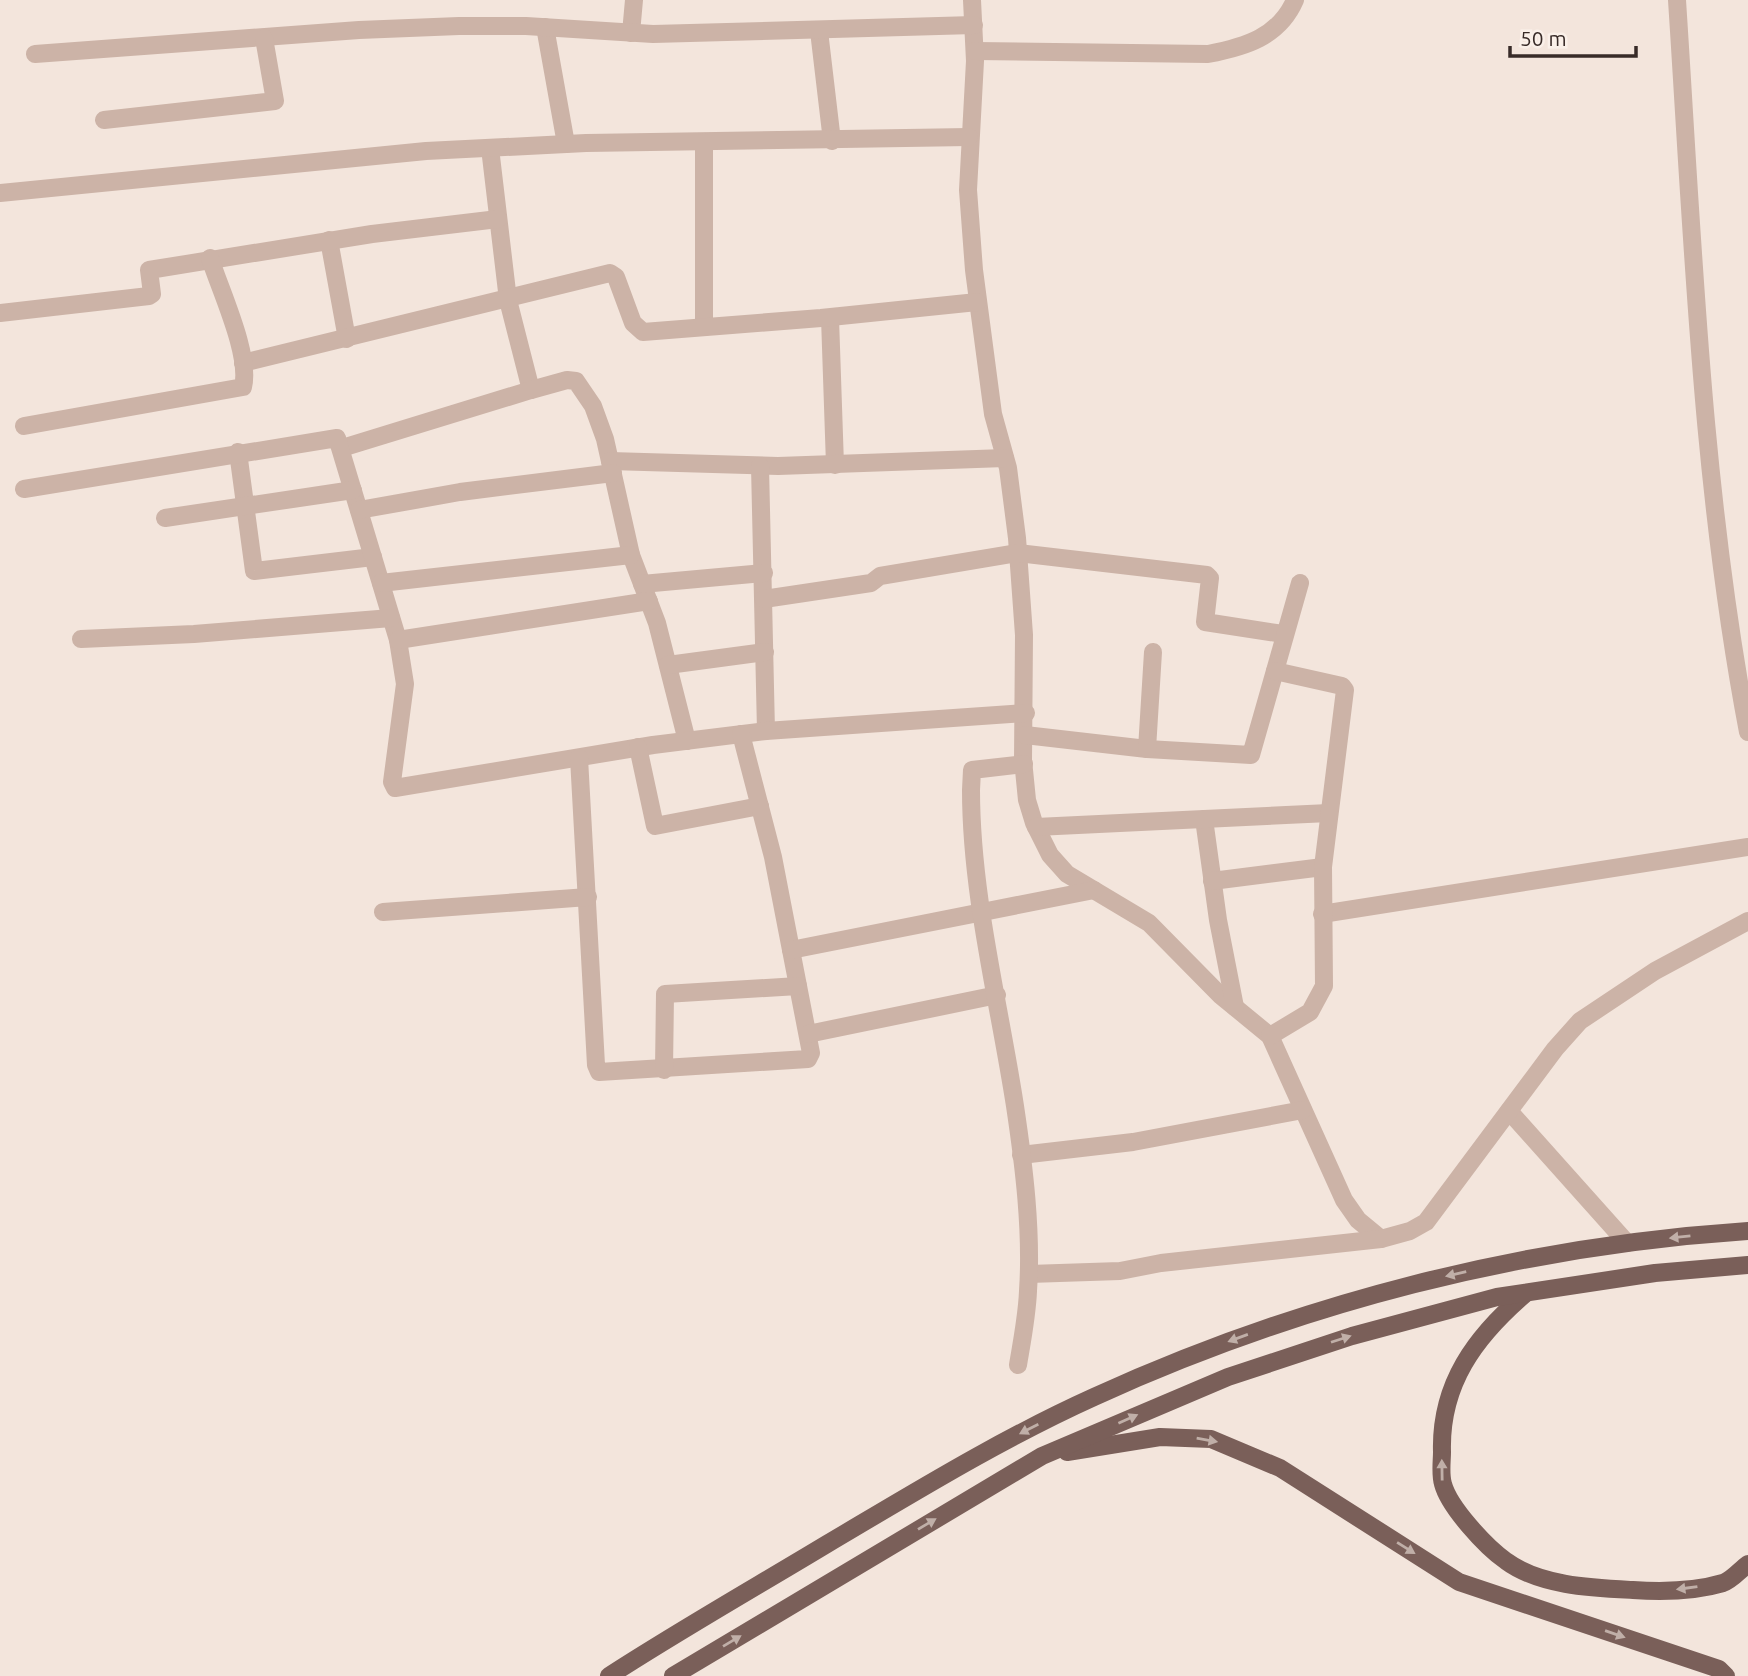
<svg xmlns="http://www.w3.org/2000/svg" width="1748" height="1676" viewBox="0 0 1748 1676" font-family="Ubuntu,sans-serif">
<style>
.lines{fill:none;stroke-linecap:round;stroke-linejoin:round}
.minor{stroke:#ccb3a7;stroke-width:18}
.primary{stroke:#7a5f59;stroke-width:18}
.oneway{fill:#c0afa8}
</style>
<rect width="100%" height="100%" fill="#f3e5dc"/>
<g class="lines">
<!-- minor -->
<g class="minor">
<polyline points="972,0 975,61 968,190 974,270 993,414 1008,468 1017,538 1024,635 1023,760 1027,800 1034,823 1050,855 1067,874 1149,923 1220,995 1270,1036 1344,1200 1358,1220 1381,1239"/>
<path d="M1677,0c16,245 25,491 71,732"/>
<polyline points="545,27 566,144"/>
<polyline points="819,31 832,141"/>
<polyline points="631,33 634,0"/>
<path d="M975,51l233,3c37,-7 71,-17 87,-54"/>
<polyline points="35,54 359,30 459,26 526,26 653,34 974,25"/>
<polyline points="104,120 275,101 264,38"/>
<polyline points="490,148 508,300 531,390"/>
<polyline points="0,193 426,151 586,143 969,137"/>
<polyline points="329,240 347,339"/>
<polyline points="0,313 149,296 152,294 149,270 372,234 498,219"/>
<polyline points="830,318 835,465"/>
<polyline points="704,327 704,142"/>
<polyline points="243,363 610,273 616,277 633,323 643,332 821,318 977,302"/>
<path d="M24,426l219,-39c8,-32 -23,-97 -33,-129"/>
<polyline points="342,448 531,390 567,380 576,381 593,406 605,439 631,555 657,623 687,741"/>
<polyline points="238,452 254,571 373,557"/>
<polyline points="610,461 778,466 1005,458"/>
<polyline points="760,466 766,731"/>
<polyline points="24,489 337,438 398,640 405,684 392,782 395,788 653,745 766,731 1026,713"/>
<polyline points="359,510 460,492 613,473"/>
<polyline points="165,518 353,490"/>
<polyline points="381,583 631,555"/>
<polyline points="642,584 764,573"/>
<polyline points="764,599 871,583 880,576 1018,553 1207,575 1210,578 1205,622 1283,634"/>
<polyline points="81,639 194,634 391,618"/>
<polyline points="398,640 649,601"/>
<polyline points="668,665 765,652"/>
<polyline points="1025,735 1147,749 1251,755 1300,583"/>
<polyline points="638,747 655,826 760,806"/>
<polyline points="1147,749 1153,652"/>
<polyline points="579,758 596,1065 599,1072 808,1059 811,1053 773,857 741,734"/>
<polyline points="1204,819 1218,920 1235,1007"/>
<polyline points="1036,827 1329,813"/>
<polyline points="1212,881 1323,867"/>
<polyline points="383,912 588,897"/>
<polyline points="1322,914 1748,847"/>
<polyline points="791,950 1094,890"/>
<polyline points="808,1034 997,995"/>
<polyline points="1270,1036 1310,1012 1324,986 1323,867 1345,690 1342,686 1275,671"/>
<polyline points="664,1070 665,994 798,986"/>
<polyline points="1509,1111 1627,1243"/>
<polyline points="1021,1155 1133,1142 1303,1110"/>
<polyline points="1029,1274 1120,1271 1161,1263 1381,1239 1410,1231 1426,1222 1555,1049 1580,1021 1655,971 1748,921"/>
<path d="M1018,1365c4,-24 9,-49 10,-74 4,-60 -4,-125 -13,-185 -16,-104 -44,-211 -44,-316l1,-20 52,-6"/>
</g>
<!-- primary -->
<g class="primary">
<path d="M1525,1294c-50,43 -85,90 -83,158 0,9 -2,22 1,32 6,23 43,63 63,77 34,25 86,27 127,29 29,2 63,1 90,-7 9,-3 18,-14 25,-19"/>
<polyline points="1067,1452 1160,1437 1211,1439 1280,1468 1459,1582 1719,1669 1726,1676"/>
<path d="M609,1676c71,-46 145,-88 218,-132 88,-52 174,-105 267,-147 206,-94 428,-151 654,-166"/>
<polyline points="673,1676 1042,1456 1228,1377 1352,1336 1497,1297 1655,1273 1748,1265"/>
</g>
</g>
<!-- one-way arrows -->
<defs><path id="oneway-solid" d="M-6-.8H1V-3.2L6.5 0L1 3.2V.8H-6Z" transform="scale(1.75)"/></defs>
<g class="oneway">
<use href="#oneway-solid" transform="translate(1680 1237) rotate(174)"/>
<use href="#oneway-solid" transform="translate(1456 1274) rotate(167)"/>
<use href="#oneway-solid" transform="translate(1238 1338) rotate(160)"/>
<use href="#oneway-solid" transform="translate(1341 1339) rotate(-18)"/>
<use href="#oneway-solid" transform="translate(1128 1419) rotate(-24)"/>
<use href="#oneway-solid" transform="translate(1029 1429) rotate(153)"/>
<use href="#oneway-solid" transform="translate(1207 1440) rotate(10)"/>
<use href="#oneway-solid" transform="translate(1442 1470) rotate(-91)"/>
<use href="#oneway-solid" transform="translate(927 1524) rotate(-31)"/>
<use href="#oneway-solid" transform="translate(1406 1548) rotate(32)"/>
<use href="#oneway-solid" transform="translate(1687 1588) rotate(172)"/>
<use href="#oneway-solid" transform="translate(1615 1634) rotate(19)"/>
<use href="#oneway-solid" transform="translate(732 1641) rotate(-31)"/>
</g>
<!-- scale -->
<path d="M1510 46v10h126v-10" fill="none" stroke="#382b28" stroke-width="3.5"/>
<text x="1520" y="46" font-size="21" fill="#382b28" stroke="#faf0e9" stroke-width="5" paint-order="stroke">50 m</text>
</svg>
